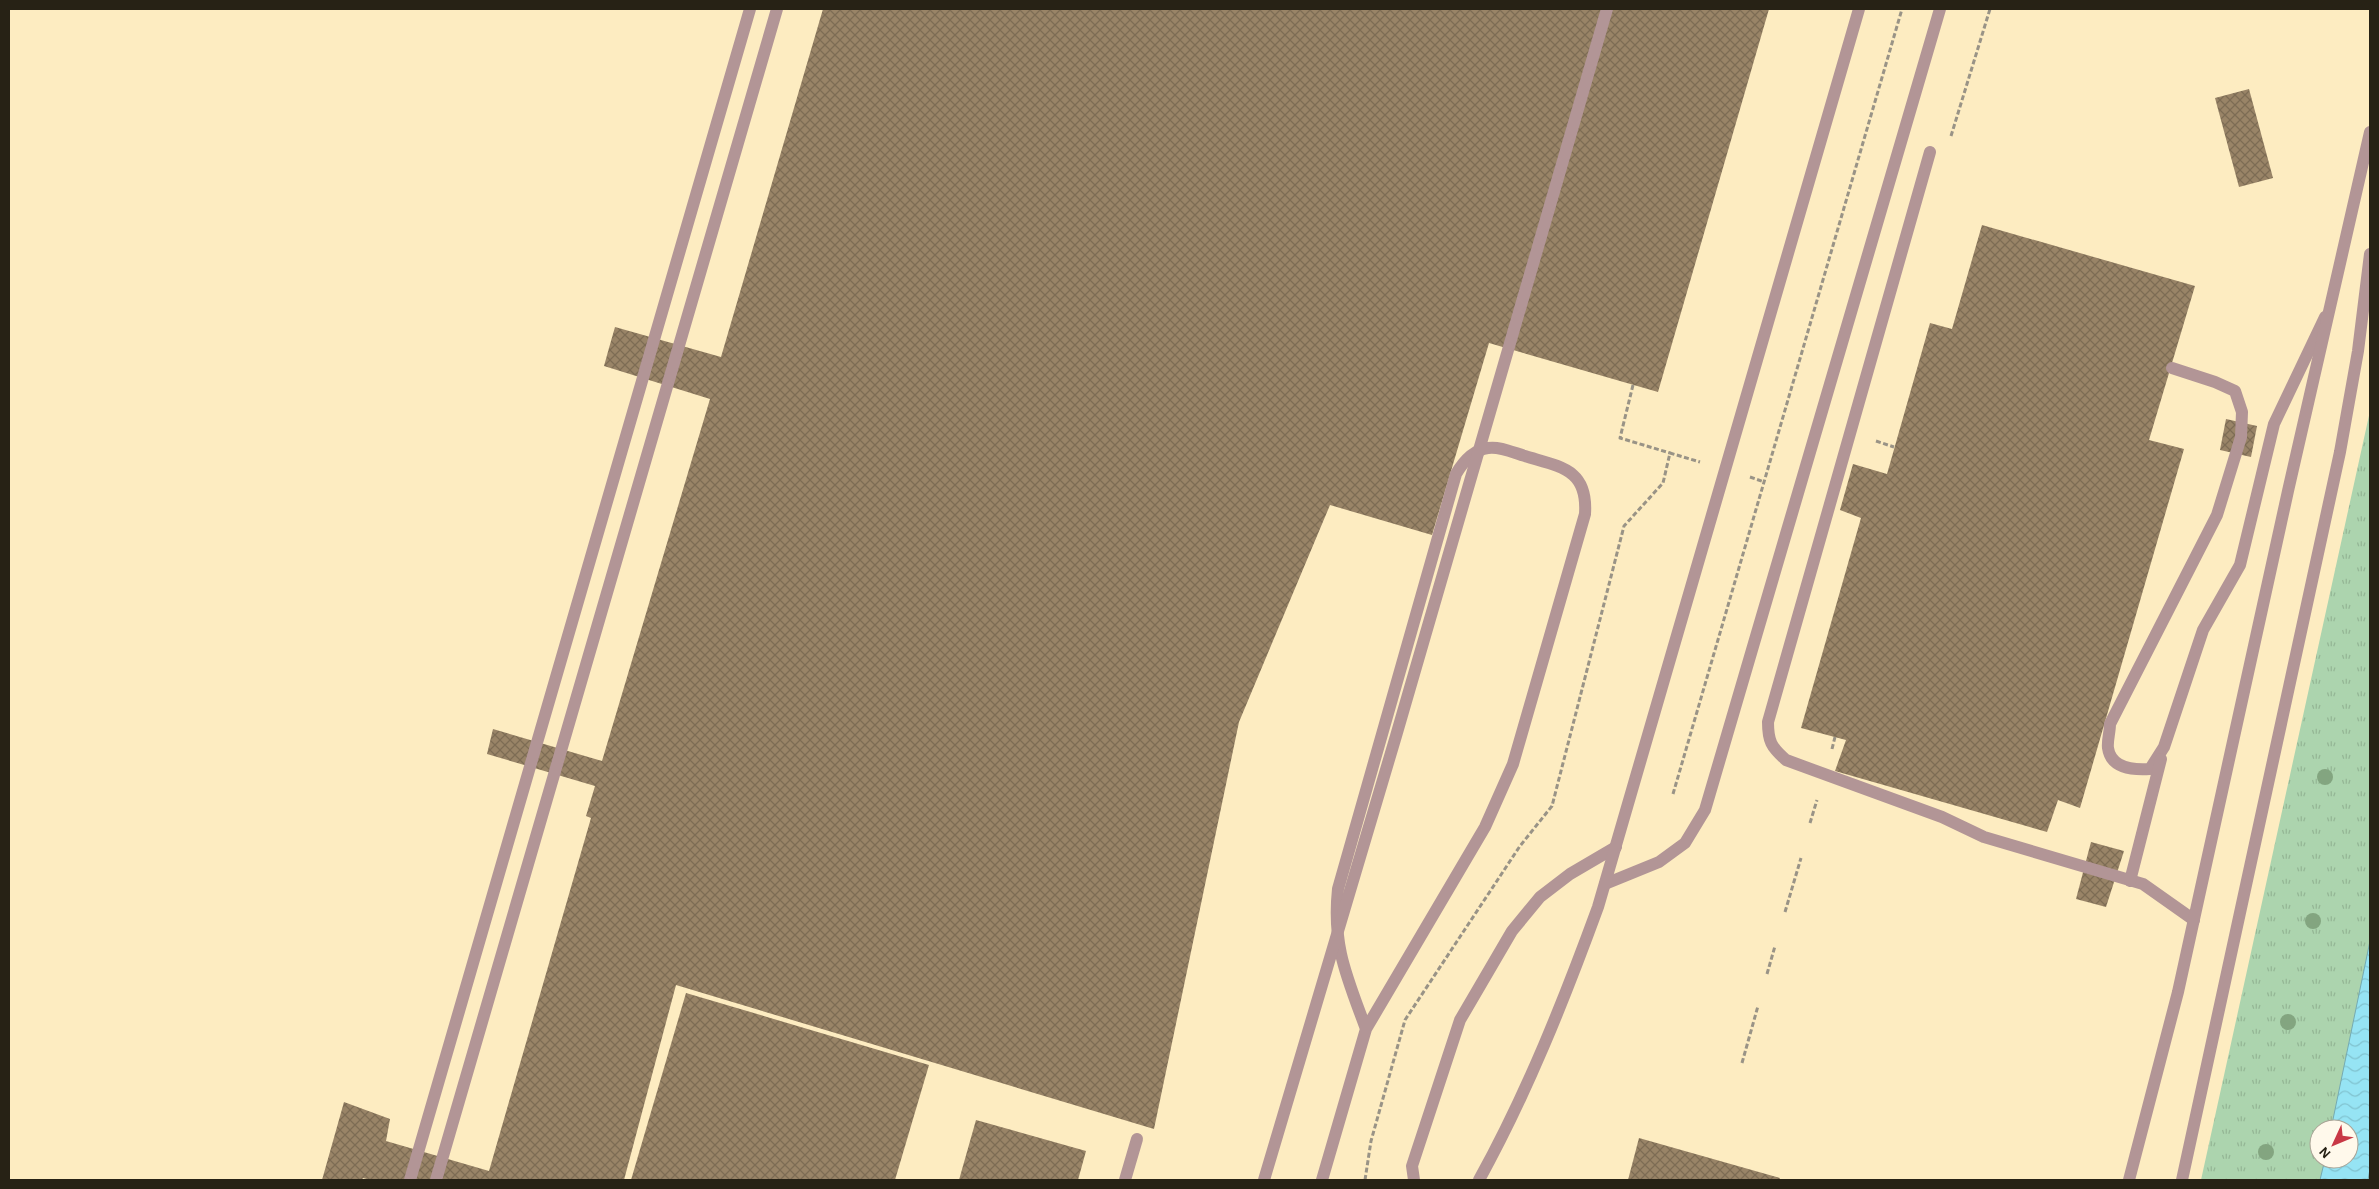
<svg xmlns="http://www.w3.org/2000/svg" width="2379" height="1189" viewBox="0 0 2379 1189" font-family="'Alegreya Sans',sans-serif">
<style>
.built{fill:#fdecc1}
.grass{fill:url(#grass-tufts);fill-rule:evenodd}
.water{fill:url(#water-waves);stroke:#75aab1}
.building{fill:url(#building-cross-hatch)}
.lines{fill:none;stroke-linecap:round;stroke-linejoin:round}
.path{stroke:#999386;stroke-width:3;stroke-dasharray:5 2.5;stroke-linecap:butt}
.service{stroke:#b29596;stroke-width:12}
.tertiary{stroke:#b29596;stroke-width:12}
.tree{fill:#83a580}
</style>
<defs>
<pattern id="grass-tufts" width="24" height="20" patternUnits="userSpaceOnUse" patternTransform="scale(1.25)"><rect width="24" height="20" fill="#acd4ae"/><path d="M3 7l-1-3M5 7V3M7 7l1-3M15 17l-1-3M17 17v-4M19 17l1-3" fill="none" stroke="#94b695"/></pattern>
<pattern id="water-waves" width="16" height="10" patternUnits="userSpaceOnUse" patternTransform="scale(1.25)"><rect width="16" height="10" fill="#96e4f4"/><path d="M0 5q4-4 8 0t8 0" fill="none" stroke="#81c3d0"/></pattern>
<pattern id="building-cross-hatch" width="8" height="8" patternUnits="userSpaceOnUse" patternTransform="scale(1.25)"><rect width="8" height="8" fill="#998467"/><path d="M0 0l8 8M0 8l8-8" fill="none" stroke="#7d6c54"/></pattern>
</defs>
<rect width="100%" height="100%" fill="#fff9eb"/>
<!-- built -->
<polygon class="built" points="9,9 2370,9 2370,982 2319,1129 2319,1159 2328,1180 9,1180"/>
<!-- grass -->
<path class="grass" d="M2370,411v769h-169zM2319,1129h30v30h-30z"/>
<!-- water -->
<polygon class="water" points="2370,941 2370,1169 2368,1180 2320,1180 2325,1159 2349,1159 2349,1129 2331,1129"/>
<!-- building -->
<g class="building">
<polygon points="823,9 1769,9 1658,392 1489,343 1432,535 1330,505 1239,722 1154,1129 676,985 624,1180 370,1180 363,1178 362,1180 322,1180 344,1102 390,1119 386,1141 489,1171 591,818 586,816 595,786 487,754 493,729 602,761 710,399 604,366 609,348 615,327 721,357"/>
<polygon points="2249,89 2273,178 2239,187 2215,98"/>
<polygon points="1982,225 2195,286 2149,440 2184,449 2080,808 2058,800 2047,832 1835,771 1846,740 1801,728 1861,518 1840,510 1853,464 1887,474 1930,323 1952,329"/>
<polygon points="2226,419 2257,426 2251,457 2220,450"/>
<polygon points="2091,842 2124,851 2106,907 2076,899"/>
<polygon points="686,993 929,1065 895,1180 631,1180"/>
<polygon points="976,1120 1086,1151 1078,1180 959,1180"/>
<polygon points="1639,1138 1780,1178 1779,1180 1628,1180"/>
</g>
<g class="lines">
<!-- path -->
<g class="path">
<polyline points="1951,136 1990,9"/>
<polyline points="1633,385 1620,438 1670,453"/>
<polyline points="1876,441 1894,447"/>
<polyline points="1750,477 1764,482"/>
<polyline points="1832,749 1835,737"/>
<polyline points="1673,794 1902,9"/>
<polyline points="1810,823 1817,800"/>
<polyline points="1785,912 1801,858"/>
<polyline points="1767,974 1775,946"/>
<polyline points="1742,1063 1758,1006"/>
<polyline points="1365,1180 1371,1141 1405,1020 1520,846 1552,806 1624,526 1663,483 1670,453 1700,462"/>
</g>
<!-- service -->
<g class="service">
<path d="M1930,152l-162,570c0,19 3,25 18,38l156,57 42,20 159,47 51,36"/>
<path d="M2172,368l43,14 20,9 7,21 -1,25 -24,78 -107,209c0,8 -3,17 -2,24 3,21 27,22 42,21l14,-22 39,-117 37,-65 34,-141 51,-107"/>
<polyline points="2130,881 2161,759"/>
<polyline points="1605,884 1659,862 1685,843 1705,810 1940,9"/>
<polyline points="410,1180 750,9"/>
<polyline points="436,1180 777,9"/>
<polyline points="1125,1180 1137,1139"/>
<path d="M1322,1180l44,-151 119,-202 28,-63 72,-250c3,-45 -24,-47 -60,-58 -11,-3 -25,-10 -37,-8 -15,2 -25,14 -32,26l-118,415c-6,57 9,88 28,140"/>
<polyline points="1414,1180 1412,1166 1460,1020 1512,931 1540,897 1570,874 1616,847"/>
</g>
<!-- tertiary -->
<g class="tertiary">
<polyline points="1264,1180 1396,736 1607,9"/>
<path d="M1479,1180c48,-87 85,-180 119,-273l261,-898"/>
<polyline points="2129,1180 2178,992 2288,491 2370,132"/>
<polyline points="2182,1180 2340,452 2358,351 2370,254"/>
</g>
</g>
<!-- trees -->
<g class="tree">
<circle cx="2325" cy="777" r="8"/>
<circle cx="2313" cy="921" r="8"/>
<circle cx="2288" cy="1022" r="8"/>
<circle cx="2266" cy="1152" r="8"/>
</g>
<!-- border -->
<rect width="2379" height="1189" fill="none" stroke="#272215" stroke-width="20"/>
<!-- north arrow -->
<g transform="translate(2334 1144) rotate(226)"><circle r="24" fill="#fff9eb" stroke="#a9a395"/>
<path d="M0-4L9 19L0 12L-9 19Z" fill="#c83845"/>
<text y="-8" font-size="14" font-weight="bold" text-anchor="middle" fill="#272215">N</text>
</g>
</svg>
